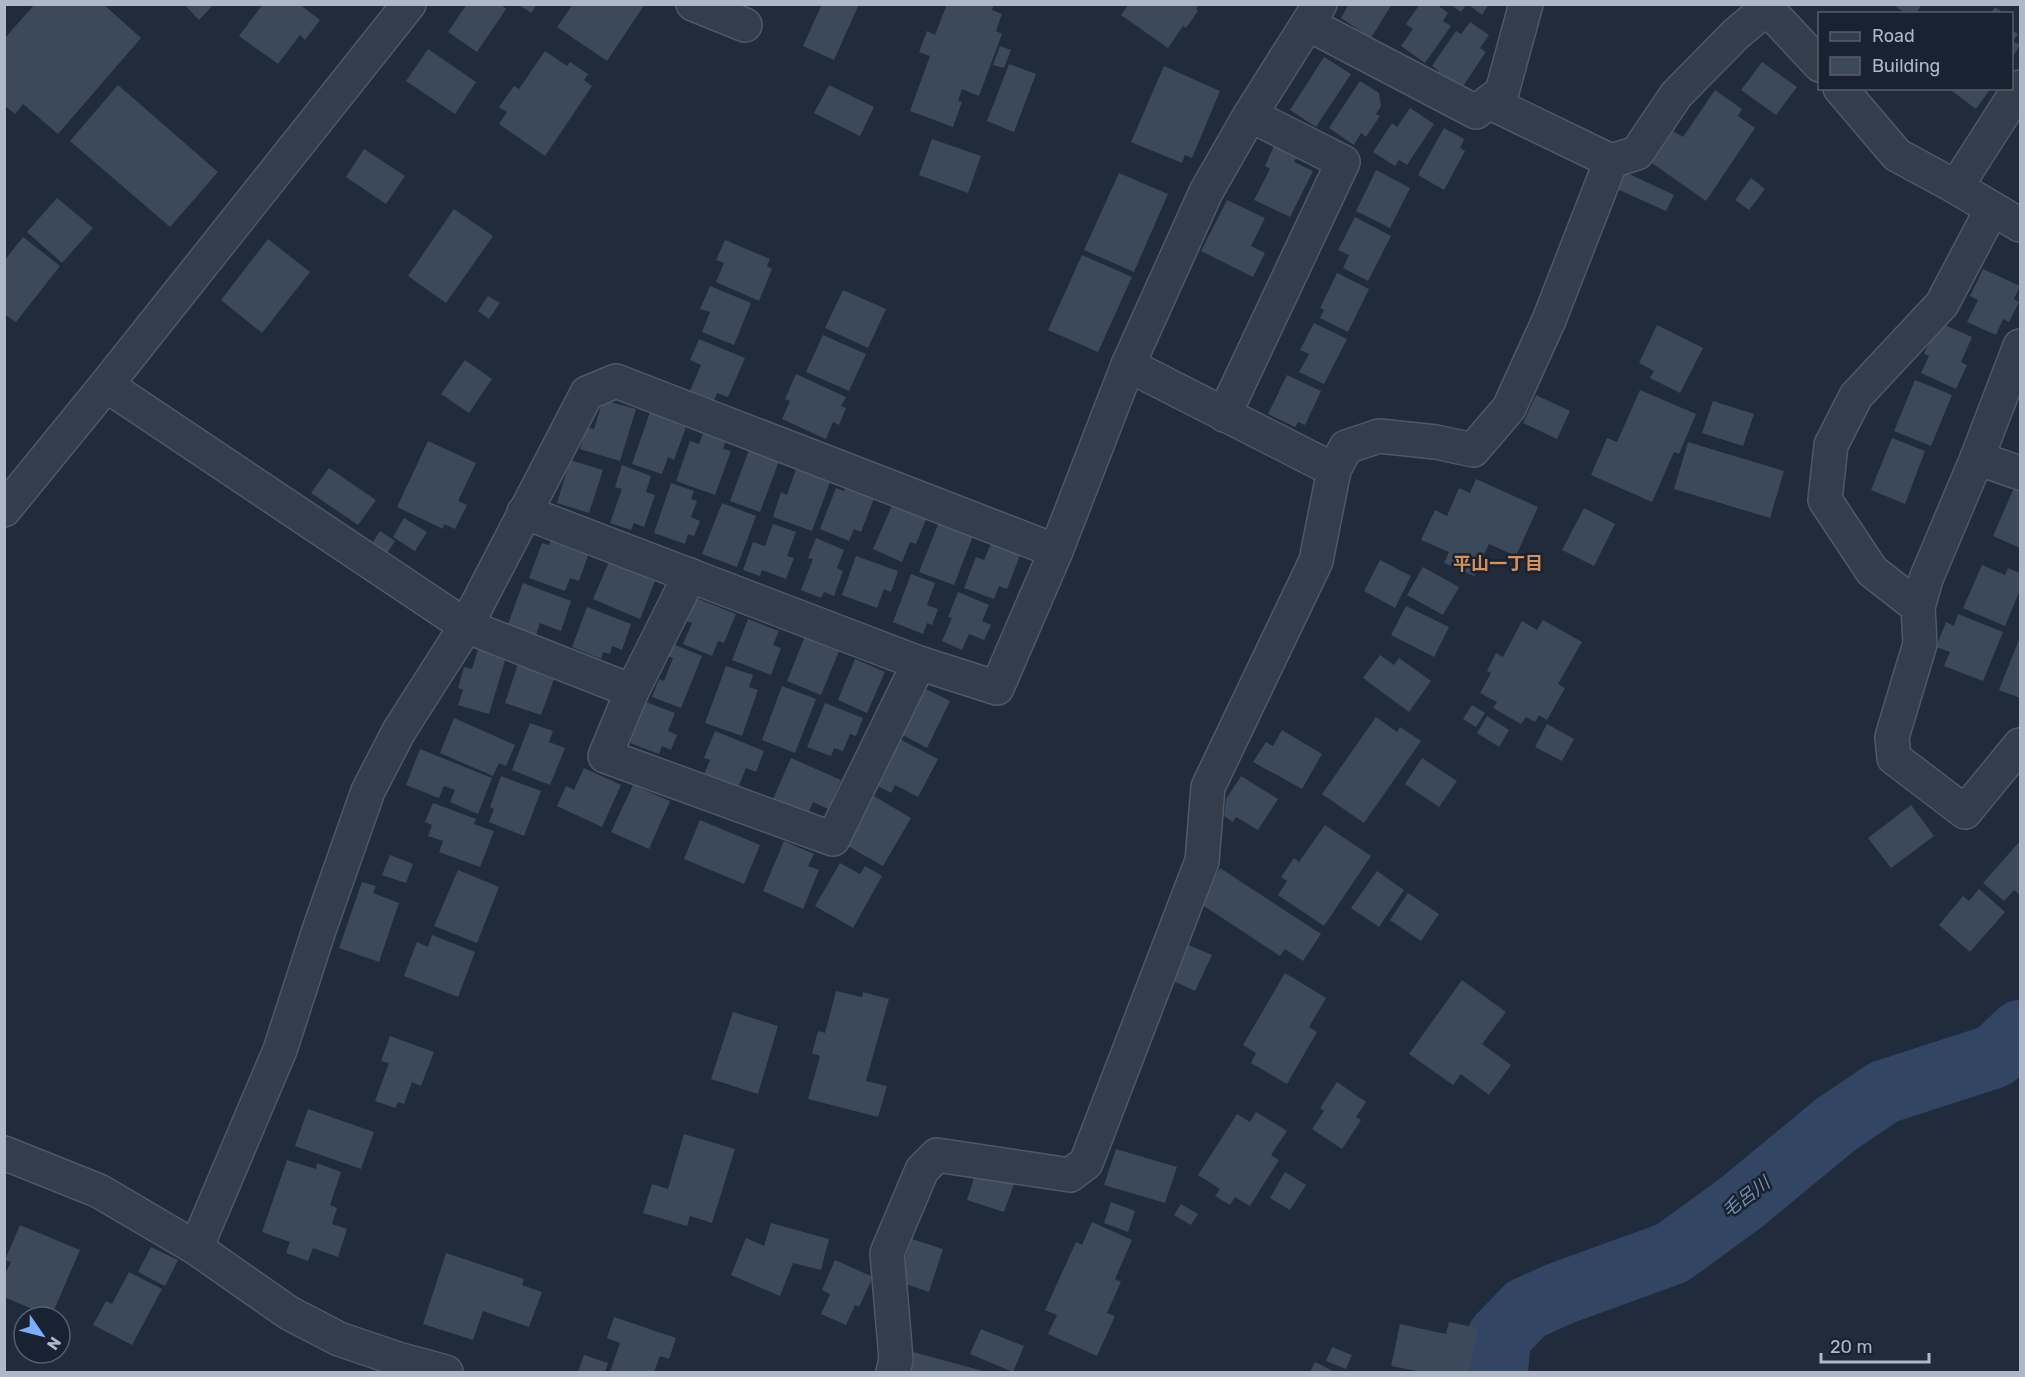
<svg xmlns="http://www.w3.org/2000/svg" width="2025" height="1377" viewBox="0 0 2025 1377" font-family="Rubik,'Noto Sans JP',sans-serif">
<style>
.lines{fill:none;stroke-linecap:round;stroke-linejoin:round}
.river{stroke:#324664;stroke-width:64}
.building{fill:#3c495b}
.minor-casing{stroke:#4f5866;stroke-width:36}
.minor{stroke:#343d4b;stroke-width:33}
.labels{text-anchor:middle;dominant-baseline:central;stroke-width:5;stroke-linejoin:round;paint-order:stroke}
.neighbourhood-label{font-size:18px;font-weight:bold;fill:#da9157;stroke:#192230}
.water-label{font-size:18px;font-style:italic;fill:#748eb2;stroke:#192230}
</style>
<rect width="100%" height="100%" fill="#202b3b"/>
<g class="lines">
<!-- river -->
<polyline class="river" points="1496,1372 1499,1337 1526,1309 1559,1294 1672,1253 1742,1202 1835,1125 1884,1092 1995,1056 2020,1032"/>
</g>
<!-- building -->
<g class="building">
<polygon points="35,4 103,4 141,38 58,134 23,104 15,114 4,105 4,39"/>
<polygon points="184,4 214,4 199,20"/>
<polygon points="263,4 299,4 320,20 305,40 300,35 278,64 239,36"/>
<polygon points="467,4 500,4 506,9 477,52 448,32"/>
<polygon points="518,4 537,4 531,13"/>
<polygon points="573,4 645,4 607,61 557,27"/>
<polygon points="822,4 859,4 834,60 803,46"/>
<polygon points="947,4 994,4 992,10 1002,14 996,31 1002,34 979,96 962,89 958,101 962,102 953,127 910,111 930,56 919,52 927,31 935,35"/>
<polygon points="1129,4 1199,4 1196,9 1198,11 1186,28 1183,26 1168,48 1121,15"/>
<polygon points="1349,4 1392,4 1371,38 1341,18"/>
<polygon points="1420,4 1436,4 1448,13 1443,21 1451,26 1425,63 1401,46 1413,29 1406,24"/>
<polygon points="1450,4 1467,4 1461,12"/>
<polygon points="1468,4 1489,4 1482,15"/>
<polygon points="1893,4 1922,4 1916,14 1906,14"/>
<polygon points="1995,7 2005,14 1990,14"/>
<polygon points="1470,22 1489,35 1480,48 1486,52 1463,86 1456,81 1451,87 1436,76 1439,71 1432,66 1456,31 1461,34"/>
<polygon points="2012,30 2018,34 2013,41 2020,45 2012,58"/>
<polygon points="1000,46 1011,50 1004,68 993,65"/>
<polygon points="428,49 476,82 455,114 406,81"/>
<polygon points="545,51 567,66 570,62 588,74 584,80 592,86 545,156 499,124 507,112 499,107 514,86 519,89"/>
<polygon points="1324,57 1351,74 1316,127 1290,110"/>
<polygon points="1762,62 1797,87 1776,115 1741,90"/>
<polygon points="1009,64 1036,74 1014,132 987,121"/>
<polygon points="1164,66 1220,91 1192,158 1185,155 1182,163 1131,142"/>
<polygon points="1360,81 1379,93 1381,106 1376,114 1380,116 1366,137 1361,133 1354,145 1329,128"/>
<polygon points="118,85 218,172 170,227 70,141"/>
<polygon points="829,85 874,107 860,136 814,113"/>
<polygon points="1948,88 1991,88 1976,109"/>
<polygon points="1715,90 1742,109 1738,116 1755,128 1706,201 1649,161 1670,129 1683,137"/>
<polygon points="1410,108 1434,124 1407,165 1399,160 1395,166 1373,152 1392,123 1397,127"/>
<polygon points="1444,128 1464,139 1460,148 1465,151 1444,190 1418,175"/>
<polygon points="932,139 981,156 968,193 919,175"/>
<polygon points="1275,144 1298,154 1294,162 1313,171 1290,217 1254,200 1270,169 1265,166"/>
<polygon points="364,149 405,176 386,204 346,177"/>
<polygon points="1376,170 1410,188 1390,228 1356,211"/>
<polygon points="1625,172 1674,195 1666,211 1617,189"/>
<polygon points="1119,173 1168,194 1134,272 1084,250"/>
<polygon points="1751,178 1765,189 1749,210 1735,200"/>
<polygon points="57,198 93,228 62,263 27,232"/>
<polygon points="1227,200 1265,218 1251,246 1265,253 1253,277 1201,251"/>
<polygon points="454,209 493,236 446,303 408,276"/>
<polygon points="1355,217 1391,236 1368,281 1343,268 1349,255 1338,250"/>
<polygon points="23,237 60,266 16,322 4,314 4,261"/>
<polygon points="268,239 310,272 262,333 221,300"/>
<polygon points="725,240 770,259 767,266 772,269 759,301 716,282 724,263 716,260"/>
<polygon points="1082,255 1132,277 1098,352 1048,330"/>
<polygon points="1983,269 2020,286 2014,299 2019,302 2009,322 2003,319 1996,335 1967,322 1978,300 1970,296"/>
<polygon points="1337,273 1369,289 1348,332 1320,318 1324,310 1320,308"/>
<polygon points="710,286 751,303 734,345 702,332 710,312 700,309"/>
<polygon points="843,290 886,309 868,348 825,328"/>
<polygon points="488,296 500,303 489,319 478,311"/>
<polygon points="1938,322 1972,337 1961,362 1967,365 1956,389 1921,373 1929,356 1924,354"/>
<polygon points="1314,323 1347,339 1324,384 1299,372 1309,354 1300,350"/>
<polygon points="1657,325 1703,348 1680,393 1650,378 1654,371 1639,363"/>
<polygon points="823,335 866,354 849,391 806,372"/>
<polygon points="699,339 745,358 728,397 717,393 714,401 690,391 701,365 690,360"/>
<polygon points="465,360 492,379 469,413 441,394"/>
<polygon points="796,374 846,397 841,406 846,408 839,425 833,422 826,439 782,419 790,401 785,399"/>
<polygon points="1287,375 1321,391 1305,425 1298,422 1295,427 1268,414"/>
<polygon points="1915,380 1952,395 1931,446 1894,431"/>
<polygon points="1640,390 1696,414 1679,454 1674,452 1652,502 1591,475 1607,438 1617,442"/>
<polygon points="1536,395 1570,411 1557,439 1523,423"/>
<polygon points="603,400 636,409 620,461 580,449 587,427 594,429"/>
<polygon points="1713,401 1754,414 1743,446 1702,433"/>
<polygon points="651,409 679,418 677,424 686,427 674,460 668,457 662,474 632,464"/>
<polygon points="704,431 726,440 723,449 731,451 715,495 676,481 690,441 699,444"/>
<polygon points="1892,438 1925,451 1905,504 1871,490"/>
<polygon points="428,441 476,463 458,501 467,505 455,529 444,524 443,529 397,507"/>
<polygon points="1688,442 1784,471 1770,518 1674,489"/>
<polygon points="749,450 779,461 760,512 730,501"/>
<polygon points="570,460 603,470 589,513 557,503"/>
<polygon points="622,465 651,476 646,492 655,495 644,527 634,523 631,530 610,523 622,489 615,487"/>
<polygon points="329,468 376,500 358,525 311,493"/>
<polygon points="796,469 830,482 812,531 773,517 781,492 787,495"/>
<polygon points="1476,479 1538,507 1516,556 1489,544 1474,576 1444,563 1449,552 1421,540 1435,510 1447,516 1459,488 1470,493"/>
<polygon points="671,483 694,491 691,499 697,501 691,517 700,521 694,536 688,534 685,544 654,533"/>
<polygon points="846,484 875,496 861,532 854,529 849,541 820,529 836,488 844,491"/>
<polygon points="2014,488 2020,491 2020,548 1993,536"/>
<polygon points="722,503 756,516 737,567 702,554"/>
<polygon points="893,503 927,517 916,544 910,542 902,562 873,549"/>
<polygon points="1584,508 1615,524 1594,566 1562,550"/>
<polygon points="404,518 427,532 415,551 393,537"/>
<polygon points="939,522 973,536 954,585 919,572"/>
<polygon points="773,524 796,532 787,556 794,558 786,579 762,570 760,576 743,570 753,542 765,546"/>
<polygon points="380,531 395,541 386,555 371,545"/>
<polygon points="816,538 844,550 837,568 843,571 834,596 824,592 821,598 801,590 813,559 808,558"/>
<polygon points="551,540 589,553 579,581 570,578 565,591 529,578 542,543 549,545"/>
<polygon points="992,541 1021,553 1007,589 999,586 994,599 964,588 976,557 984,560"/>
<polygon points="856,556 898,571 891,592 884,589 877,608 842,595"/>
<polygon points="611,557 657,576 640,619 593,599"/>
<polygon points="1380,560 1411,576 1395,608 1364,591"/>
<polygon points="1982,565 2005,575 2008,568 2020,573 2020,590 2005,626 1963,608"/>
<polygon points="1423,567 1459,587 1443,615 1407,595"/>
<polygon points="911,574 935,583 927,605 938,609 932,625 927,623 923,634 893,622"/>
<polygon points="523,583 571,601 561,631 540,623 536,635 508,624"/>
<polygon points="958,592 989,605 982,621 991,625 984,640 969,634 962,650 942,641 952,618 948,617"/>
<polygon points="696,598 736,614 724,643 718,641 712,656 683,644 692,623 686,621"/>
<polygon points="1406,606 1449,627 1434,657 1391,635"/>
<polygon points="587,607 631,624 622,650 612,646 610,654 603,652 601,659 572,647"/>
<polygon points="1958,614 2003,632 1983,681 1944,666 1950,652 1936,647 1946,622 1954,626"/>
<polygon points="748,619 779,631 773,645 781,648 771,675 732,660"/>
<polygon points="1543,620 1582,642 1558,684 1565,688 1547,720 1539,715 1535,722 1526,717 1521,724 1493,708 1497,702 1480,693 1491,673 1487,671 1496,653 1503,657 1522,621 1537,630"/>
<polygon points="805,636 839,651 821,695 787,681"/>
<polygon points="2020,637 2020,698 1999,690"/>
<polygon points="668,642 702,656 681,708 652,697 659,679 664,681 673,658 663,654"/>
<polygon points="479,646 507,654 489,714 458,705 463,690 458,688 464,667 472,669"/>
<polygon points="1380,655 1394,665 1399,658 1431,681 1409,712 1363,678"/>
<polygon points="520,658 557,671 541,715 505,703"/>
<polygon points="855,659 885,672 867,713 838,700"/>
<polygon points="726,666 753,675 749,687 758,690 742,736 705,723"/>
<polygon points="782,686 816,699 795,753 762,740"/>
<polygon points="920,686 950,701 927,748 897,732"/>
<polygon points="646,702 675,713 668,731 677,735 671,750 662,746 659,754 630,743"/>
<polygon points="825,703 863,718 856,736 850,734 843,751 834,748 831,756 807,747"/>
<polygon points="1472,705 1485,713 1476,727 1463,719"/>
<polygon points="1487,716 1509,730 1499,747 1477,733"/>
<polygon points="1376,717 1397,732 1400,727 1421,741 1364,823 1322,794"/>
<polygon points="454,718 515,745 506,766 499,763 493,776 440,753"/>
<polygon points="530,723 553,731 549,742 565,748 550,785 512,770"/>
<polygon points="1547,724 1574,739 1562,761 1535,747"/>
<polygon points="1282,730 1322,754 1302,789 1253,762 1266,742 1273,746"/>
<polygon points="715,731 764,751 756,772 746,768 737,790 703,777 710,760 704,758"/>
<polygon points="894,736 938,759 918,797 895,785 891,793 874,784"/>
<polygon points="420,749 492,778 478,814 450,802 455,790 444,786 439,798 406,785"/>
<polygon points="791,758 841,780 828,809 813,802 808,814 773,799"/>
<polygon points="1422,758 1457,781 1439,807 1405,784"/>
<polygon points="584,768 621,785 602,827 557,806 566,786 574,790"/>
<polygon points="501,776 541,791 524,836 489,822 494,809 490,807"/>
<polygon points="1241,776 1278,799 1258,830 1236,817 1233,822 1224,816 1226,799"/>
<polygon points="633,785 670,801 649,849 611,832"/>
<polygon points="874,796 911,818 883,866 846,845"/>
<polygon points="433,803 476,819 474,824 494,831 480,867 439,852 443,841 428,836 432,825 425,822"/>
<polygon points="1911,805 1934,836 1891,868 1868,838"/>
<polygon points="700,820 760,845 744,884 684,859"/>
<polygon points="1325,825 1371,856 1324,926 1278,895 1287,881 1281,877 1294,858 1299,862"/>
<polygon points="784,841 814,854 808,866 819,870 803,909 763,891"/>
<polygon points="2020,841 2020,895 2014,890 2004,901 1983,883"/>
<polygon points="390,855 413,864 406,883 382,875"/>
<polygon points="840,863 860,874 865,866 882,876 853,928 815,906"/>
<polygon points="1220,868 1321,934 1303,961 1285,949 1280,956 1198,902"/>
<polygon points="458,870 499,887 477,943 434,926"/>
<polygon points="1377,871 1404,890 1379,927 1351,908"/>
<polygon points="362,882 376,886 373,893 399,903 379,962 339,948"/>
<polygon points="1979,889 2005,912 1970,952 1939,925 1963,896 1969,901"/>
<polygon points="1408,893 1439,914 1421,941 1390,920"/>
<polygon points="432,935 475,952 458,997 404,976 417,942 428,947"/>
<polygon points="1186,944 1212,955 1195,991 1169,979"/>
<polygon points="1285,973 1326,998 1309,1027 1317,1032 1287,1084 1251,1063 1256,1053 1243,1045"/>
<polygon points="1462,980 1506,1012 1482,1044 1511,1065 1489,1095 1461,1074 1453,1085 1409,1054"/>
<polygon points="836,991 862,997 863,992 889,999 866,1081 887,1086 878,1117 808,1099 820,1056 812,1053 818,1031 825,1033"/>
<polygon points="733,1012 778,1026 758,1094 711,1079"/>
<polygon points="390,1036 434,1052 421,1086 412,1082 404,1104 398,1102 395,1108 375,1101 389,1063 381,1061"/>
<polygon points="1337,1082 1366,1102 1356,1117 1361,1120 1342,1149 1312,1129 1324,1111 1320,1108"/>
<polygon points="308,1109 374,1132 361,1169 295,1146"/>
<polygon points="1256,1112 1287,1131 1271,1155 1279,1160 1250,1206 1235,1197 1230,1205 1215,1196 1220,1189 1198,1175 1237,1114 1250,1122"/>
<polygon points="684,1134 735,1149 712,1223 690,1216 687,1226 643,1213 652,1184 668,1189"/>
<polygon points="1116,1149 1177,1167 1165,1203 1104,1185"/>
<polygon points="287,1160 316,1169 317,1163 341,1172 330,1205 337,1208 332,1224 347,1229 338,1257 313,1248 308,1261 286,1253 290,1242 262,1232"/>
<polygon points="976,1172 1014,1184 1004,1212 967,1200"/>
<polygon points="1285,1172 1306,1185 1290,1210 1270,1198"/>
<polygon points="1111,1202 1135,1211 1128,1232 1104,1223"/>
<polygon points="1181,1204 1198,1214 1191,1225 1174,1215"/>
<polygon points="1092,1222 1132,1240 1115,1279 1121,1282 1107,1313 1115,1316 1097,1356 1048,1334 1057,1315 1045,1310 1076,1242 1082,1245"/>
<polygon points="771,1223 829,1239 821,1270 793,1263 780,1296 731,1275 746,1238 764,1246"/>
<polygon points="20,1225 80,1250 51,1317 4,1297 4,1276 11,1262 5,1260"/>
<polygon points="912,1239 943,1249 929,1292 897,1281"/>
<polygon points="151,1247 178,1260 165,1286 138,1272"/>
<polygon points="446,1253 524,1279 522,1285 542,1292 529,1327 483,1311 473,1340 423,1324"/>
<polygon points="835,1260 873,1277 859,1307 855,1305 846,1325 821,1314 830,1294 822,1290"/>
<polygon points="129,1272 162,1289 132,1345 93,1325 106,1301 112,1304"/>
<polygon points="614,1317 676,1338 669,1359 660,1356 654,1372 610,1372 620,1343 607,1338"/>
<polygon points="1449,1322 1478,1328 1469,1372 1422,1372 1391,1366 1400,1324 1446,1334"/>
<polygon points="981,1329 1024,1346 1013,1372 970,1354"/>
<polygon points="1332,1347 1352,1355 1346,1369 1326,1361"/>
<polygon points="913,1352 987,1372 907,1372"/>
<polygon points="584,1355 608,1363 605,1372 578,1372"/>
<polygon points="1315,1362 1335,1372 1310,1372"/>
</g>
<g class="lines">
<!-- minor casing -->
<g class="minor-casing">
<g id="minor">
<polyline points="693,4 745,25"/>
<polyline points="1763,4 1820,65"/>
<polyline points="1308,24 1476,112 1502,92 1526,4"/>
<polyline points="2020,87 1956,187 2020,225"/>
<polyline points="1840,88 1897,155 1956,187"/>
<polyline points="1611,161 1637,153 1676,95 1736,34 1766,9"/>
<polyline points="2020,346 1977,458 1926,579 1918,607 1920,644 1892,737 1894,758 1965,812 2020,745"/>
<polyline points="106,385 466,626 632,691"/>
<polyline points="1224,415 1343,162 1250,115"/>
<polyline points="1977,458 2020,473"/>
<polyline points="1334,470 1346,447 1379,436 1436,442 1473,450 1509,408 1549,320 1611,161 1489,102"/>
<polyline points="4,510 106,385 409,4"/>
<polyline points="524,512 919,663 997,688 1056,551"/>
<polyline points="690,575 632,691 605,756 833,839 919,663"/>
<polyline points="1918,607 1872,571 1825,500 1831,445 1856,396 1942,304 1992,209"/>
<polyline points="4,1153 99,1191 196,1248 289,1313 339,1339 398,1359 446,1372"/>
<polyline points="196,1248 280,1050 319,930 368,791 399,731 466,626 587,393 616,381 1056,551 1128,365 1206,192 1250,115 1320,4"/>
<polyline points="893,1372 896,1359 887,1253 922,1170 937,1155 1070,1175 1086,1163 1202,861 1208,787 1316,561 1334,470 1128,365"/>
</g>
</g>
<!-- minor -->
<use href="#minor" class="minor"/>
</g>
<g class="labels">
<!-- neighbourhood labels -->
<g class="neighbourhood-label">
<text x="1498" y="564">平山一丁目</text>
</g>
<!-- water labels -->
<g class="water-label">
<text transform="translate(1746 1197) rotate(-37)">毛呂川</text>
</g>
</g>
<!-- border -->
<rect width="2025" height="1377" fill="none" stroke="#afb8c7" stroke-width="12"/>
<!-- legend -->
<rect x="1818" y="12" width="195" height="78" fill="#192230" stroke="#555e6c" stroke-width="1.5"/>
<rect x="1830" y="32" width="30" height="9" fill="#343d4b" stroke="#555e6c" stroke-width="1.5"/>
<text x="1872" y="42" font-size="18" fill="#afb8c7">Road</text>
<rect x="1830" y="57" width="30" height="18" fill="#3c495b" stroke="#555e6c" stroke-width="1.5"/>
<text x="1872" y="72" font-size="18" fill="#afb8c7">Building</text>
<!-- north arrow -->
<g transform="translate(42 1335) rotate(125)"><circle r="28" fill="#192230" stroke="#555e6c" stroke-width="1.5"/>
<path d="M0-4.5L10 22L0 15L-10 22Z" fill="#7daefe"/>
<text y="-9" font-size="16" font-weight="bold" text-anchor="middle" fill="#afb8c7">N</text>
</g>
<!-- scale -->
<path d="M1821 1353v9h108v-9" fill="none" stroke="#afb8c7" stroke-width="3"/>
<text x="1830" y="1353" font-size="18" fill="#afb8c7" stroke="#192230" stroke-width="4.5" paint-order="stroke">20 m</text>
</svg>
